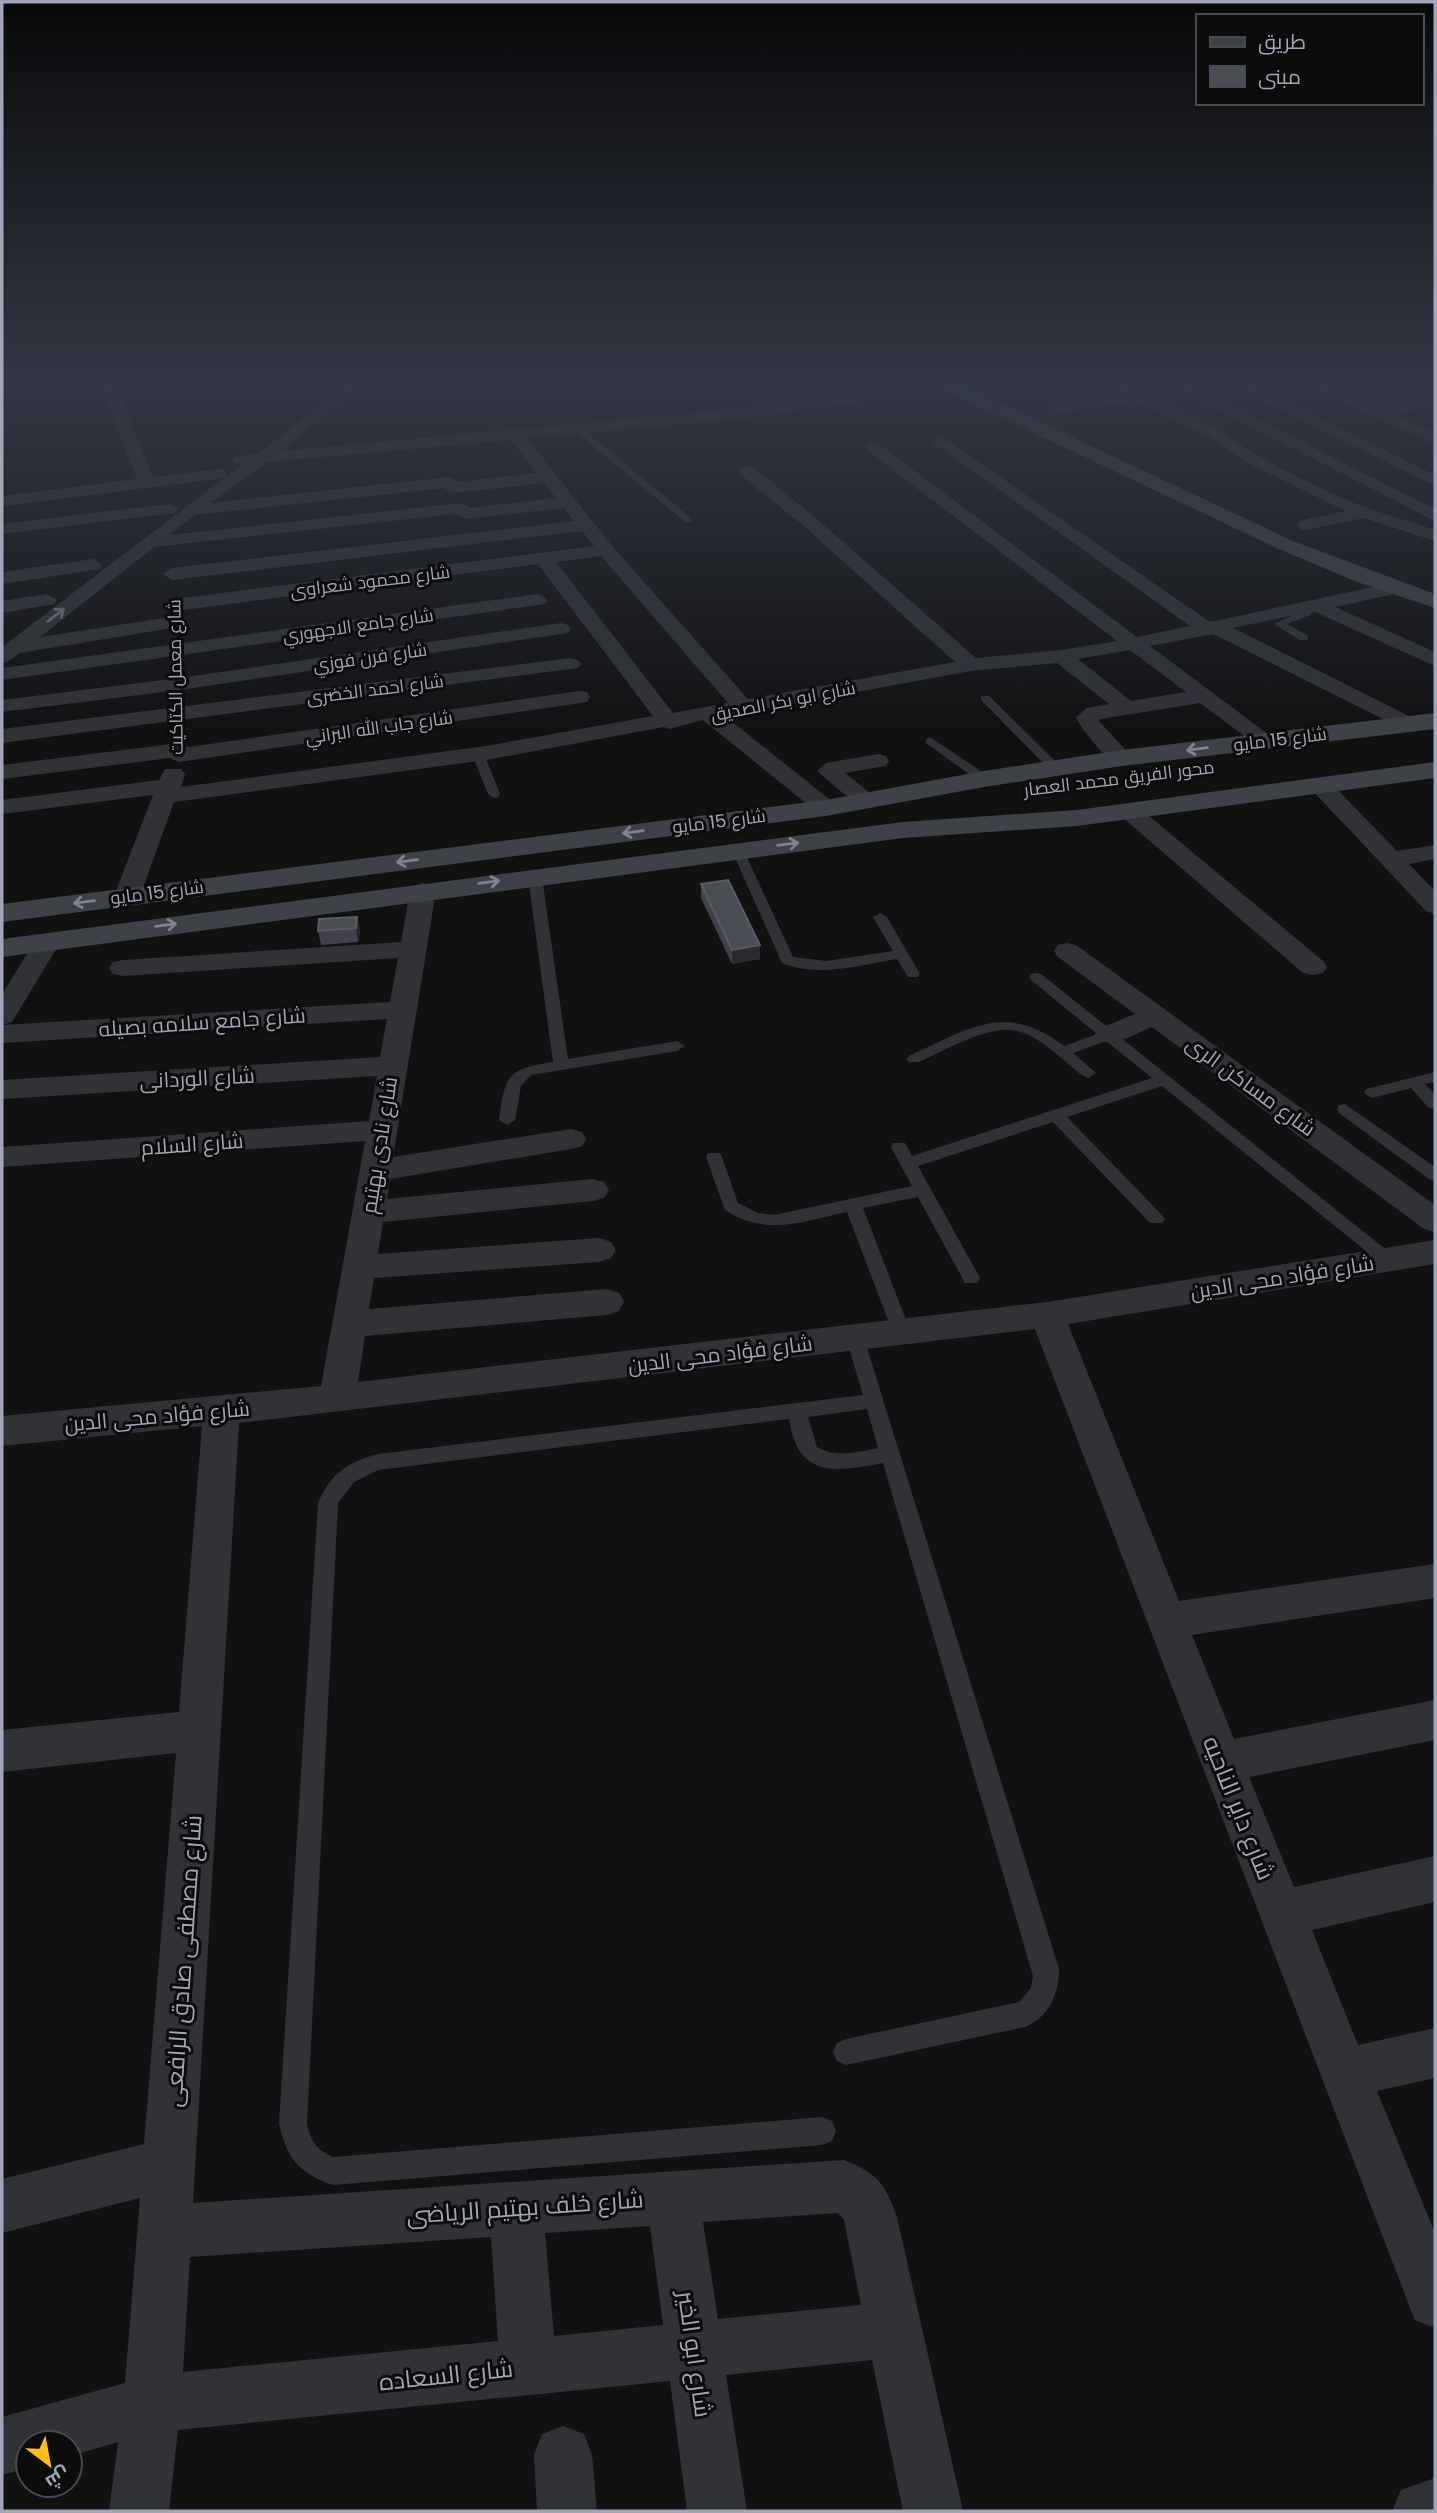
<svg xmlns="http://www.w3.org/2000/svg" width="1437" height="2513" viewBox="0 0 1437 2513" font-family="Poppins,Cairo,sans-serif">
<style>
.lines{fill:none;stroke-linecap:round;stroke-linejoin:round}
.lane{fill:#313238;fill-rule:evenodd}
.street{fill:#313238;fill-rule:evenodd}
.secondary{fill:#3f4148;fill-rule:evenodd}
.wall{fill:#414249}
.shaded-wall{fill:#2a2a2e}
.building{fill:#4b4d55;stroke:#595b64;stroke-width:2}
.oneway{stroke:#6e727d}
.oneway2{stroke:#7e838f}
.labels{text-anchor:middle;dominant-baseline:central;stroke-width:6;stroke-linejoin:round;paint-order:stroke}
.far-street-label{font-size:18px;fill:#a0a6b5;stroke:#0c0c0d}
.street-label{font-size:21px;fill:#a0a6b5;stroke:#0c0c0d}
.near-street-label{font-size:24px;fill:#a0a6b5;stroke:#0c0c0d}
</style>
<rect width="100%" height="100%" fill="#111112"/>
<g class="lines">
<!-- lane -->
<g class="lane">
<polygon points="833,382 853,382 795,392 791,390"/>
<polygon points="575,427 581,427 691,518 691,522 685,522 575,431"/>
<polygon points="1311,603 1320,605 1310,615 1287,624 1308,636 1308,640 1300,640 1274,624 1302,611"/>
<polygon points="981,696 989,696 1059,765 1059,771 1051,771 981,700"/>
<polygon points="930,737 988,776 988,782 980,782 926,743 926,739"/>
<polygon points="478,750 484,754 500,794 498,797 494,798 488,794 472,754"/>
<path d="M738,847l6,4 49,106 33,4 67,-10 -20,-34 7,-4 7,4 33,57 -2,3h-10l-11,-18c-38,6 -77,19 -115,4l-50,-112z"/>
<path d="M535,873l7,4 26,182 109,-18 8,5 -8,5 -146,24 -10,11 -6,34 -8,5 -8,-5c6,-45 8,-51 54,-58l-25,-185z"/>
<path d="M1036,973l5,1 353,282 3,4 -3,4h-12l-220,-178 -95,31 95,98 3,4 -3,4h-12l-97,-101 -135,44 62,112 -3,5h-12l-47,-86 -55,11 48,125 -3,5h-12l-3,-5 -46,-121c-43,9 -81,25 -122,-2l-19,-53 2,-4h12l2,4 16,46 20,10 16,2 138,-29 -21,-39 2,-4h12l7,13 240,-78 -46,-37 -33,12 23,20 -8,5 -5,-2c-20,-15 -41,-39 -66,-45 -28,-7 -73,20 -98,31h-10l-3,-3 3,-3c59,-27 96,-55 155,-10l33,-12 -66,-54 -2,-3 2,-3z"/>
<polygon points="1435,1072 1435,1082 1425,1084 1435,1095 1435,1109 1429,1108 1411,1088 1372,1098 1364,1093 1366,1089"/>
<polygon points="1345,1104 1435,1167 1435,1181 1429,1179 1339,1113 1337,1109 1339,1105"/>
<path d="M855,1331l7,2 2,5 195,631c0,25 -10,48 -34,58l-179,38 -9,-4 -4,-9 4,-9 9,-4 173,-37 12,-14 2,-12 -150,-513c-48,9 -85,16 -94,-44l-411,51 -24,12 -16,21 -31,621c3,16 10,27 26,33l489,-40 10,4 4,10 -4,10 -10,4 -489,40c-34,-12 -46,-26 -54,-61l39,-621c12,-29 30,-41 60,-49l485,-59 -17,-57 2,-5zM867,1409l11,39c-19,4 -43,10 -61,-1l-9,-30z"/>
</g>
<!-- street -->
<g class="street">
<path d="M100,382h14l39,95 67,-8 6,1 1,6 16,-11 -8,-2 -2,-3 2,-3 24,-4 90,-71h16l-84,69 465,-43 207,-26 2,3 -2,3 -5,1 -202,29 -219,20 85,108 136,153 207,-37 -149,-134 -65,-53 -2,-4 2,-4h12l65,53 158,138 85,-8 56,-9 -250,-191 -2,-3 8,-5 6,2 258,193 53,-11 -255,-182 -2,-3 8,-5 269,186 186,-40 7,2 3,4 -3,4 -68,15 100,45v14l-122,-55 -80,17 182,91 3,5 -3,5 -8,2 -194,-97 -63,12 127,95 -3,5h-16l-58,-43 -99,16 -2,2 34,37 -3,5c-6,1 -12,2 -17,-1 -10,-7 -33,-34 -37,-45l11,-9 22,-4 -52,-41 -86,8 -246,45 109,87 4,5 -4,5h-16l-115,-93 -34,9 -5,-2 -178,33 -312,42 -34,94 -4,5 -9,3 -9,-3 -4,-5 39,-101 -151,19v-14l157,-20 6,-11h16l4,5 -4,13 305,-41 167,-30 -115,-152 -362,47 -10,-6 10,-6 418,-53 -12,-15 -410,49 -9,-6 9,-6 402,-47 -10,-13 -100,11 -9,-5 -301,33 -114,90 137,-21 7,2 3,4 -3,4 -164,27 -11,8 -7,2v-16l222,-169 -222,28v-10l135,-17zM511,440l26,33 -80,9 -8,-5 -238,26 56,-41zM544,483l12,15 -86,10 -9,-5 -292,32 26,-20 249,-27 8,5zM601,556l127,147 -55,10 -117,-151zM1130,650l56,42 -55,9 -53,-42z"/>
<path d="M1102,382c43,0 118,50 157,74 25,15 54,28 81,41 30,14 64,22 95,33v11l-71,-23 -58,12 -6,-1 -3,-4 3,-4 46,-10 -98,-48 -38,-26 -74,-36 -86,14 -8,-5 8,-5 72,-11z"/>
<polygon points="1165,382 1183,382 1435,509 1435,521"/>
<polygon points="1226,382 1245,382 1435,475 1435,486"/>
<polygon points="1305,382 1324,382 1378,407 1435,399 1435,407 1393,414 1435,433 1435,444 1370,415"/>
<polygon points="169,504 178,509 175,513 2,534 2,524"/>
<polygon points="93,559 102,565 100,569 2,584 2,572"/>
<polygon points="47,594 57,600 54,604 2,613 2,601"/>
<polygon points="538,594 548,600 545,604 2,680 2,668"/>
<polygon points="561,623 568,625 571,629 568,633 179,690 2,712 2,700 179,678"/>
<polygon points="571,658 578,660 581,664 578,668 2,743 2,729"/>
<polygon points="579,691 587,692 590,697 587,702 179,762 170,758 2,779 2,765 180,743 189,747"/>
<polygon points="878,754 886,756 889,761 886,766 845,773 874,796 878,801 874,806 858,806 817,771 826,763"/>
<polygon points="1320,778 1328,780 1397,851 1435,845 1435,859 1409,864 1435,891 1435,914 1426,911 1312,790 1308,785 1312,780"/>
<polygon points="1129,804 1137,806 1323,961 1327,967 1323,973 1313,975 1303,973 1121,816 1117,811 1121,806"/>
<path d="M423,883l9,3 4,5 -43,266 178,-28 11,3 4,7 -4,7 -11,3 -181,30 -3,20 206,-20 11,3 5,8 -5,8 -11,3 -210,21 -5,32 221,-16 12,4 5,8 -5,8 -12,4 -225,16 -5,31 238,-20 12,4 5,9 -5,9 -12,4 -242,21 -7,46 689,-80 388,-62v24l-367,60 111,277 256,-37v34l-243,37 42,104 201,-39v40l-186,37 45,110 141,-31v46l-123,28 46,115 77,-17v50l-58,13 58,142v95l-20,-8 -8,-20 -372,-971 -796,94 -46,780 651,-43c33,13 41,23 53,57l66,294h-60l-31,-151 -146,15 21,136h-60l-17,-130 -492,49 -9,81h-60l9,-69 -48,14v-13h-42v25l-26,7v-58l123,-34 15,-185 -138,35v-54l142,-35 32,-391 -174,19v-42l177,-18 23,-286 -200,20v-30l319,-30 44,-245 -363,26v-20l367,-26 8,-45 -375,23v-19l378,-23 7,-38 -385,24v-18l388,-23 8,-44 -275,18 -10,-2 -4,-6 4,-6 10,-2 278,-18 9,-51 4,-5zM838,2213l6,7 17,85 -143,14 -15,-97zM650,2226l13,99 -109,11 -9,-103zM491,2237l7,104 -315,31 7,-115z"/>
<polygon points="48,933 57,935 61,941 12,1022 2,1025 2,994 39,935"/>
<path d="M1067,943l9,2 359,260v27l-11,-3 -272,-202c-17,7 -35,19 -54,14l-4,-6 4,-6 37,-15 -77,-57 -4,-6 4,-6z"/>
<polygon points="563,2426 584,2434 592,2455 597,2511 537,2511 534,2455 542,2434"/>
<polygon points="1435,2478 1435,2511 1392,2511 1401,2490"/>
</g>
<!-- secondary -->
<g class="secondary">
<polygon points="933,382 955,382 1293,541 1435,594 1435,608 1357,582 1279,549 935,386"/>
<polygon points="1435,713 1435,729 1122,766 984,787 826,816 2,922 2,904 826,800 984,771 1122,750"/>
<polygon points="1435,762 1435,778 1077,826 903,838 2,957 2,939 903,822 1077,810"/>
</g>
</g>
<!-- wall -->
<g class="wall">
<polygon points="701,884 760,945 760,959 732,964 701,898"/>
<polygon points="357,917 360,931 358,942 321,945 318,931"/>
</g>
<!-- shaded-wall -->
<g class="shaded-wall">
<polygon points="357,917 360,931 358,942 356,928"/>
<polygon points="760,945 760,959 732,964 732,950"/>
</g>
<!-- building -->
<g class="building">
<polygon points="728,880 760,945 732,950 701,884"/>
<polygon points="357,917 356,928 318,931 319,919"/>
</g>
<!-- one-way arrows -->
<defs><path id="oneway-shaft" d="M-6 0H5M1.5-3L5.5 0L1.5 3" fill="none" stroke-width="1.6" stroke-linecap="round" stroke-linejoin="round" transform="scale(1.75)"/></defs>
<use class="oneway" href="#oneway-shaft" transform="translate(56 615) rotate(-38)"/>
<g class="oneway2">
<use href="#oneway-shaft" transform="translate(1197 749) rotate(173)"/>
<use href="#oneway-shaft" transform="translate(633 832) rotate(173)"/>
<use href="#oneway-shaft" transform="translate(788 844) rotate(-7)"/>
<use href="#oneway-shaft" transform="translate(407 861) rotate(173)"/>
<use href="#oneway-shaft" transform="translate(489 882) rotate(-7)"/>
<use href="#oneway-shaft" transform="translate(84 902) rotate(172)"/>
<use href="#oneway-shaft" transform="translate(166 925) rotate(-8)"/>
</g>
<!-- sky -->
<linearGradient id="sky" x2="0" y2="1"><stop stop-color="#09090a"/><stop offset="0.52" stop-color="#323844"/><stop offset="1" stop-color="#323844" stop-opacity="0"/></linearGradient>
<rect width="1437" height="734" fill="url(#sky)"/>
<g class="labels">
<!-- far-street labels -->
<g class="far-street-label">
<text transform="translate(370 581) rotate(-7)">شارع محمود شعراوى</text>
<text transform="translate(358 625) rotate(-8)">شارع جامع الاجهوري</text>
<text transform="translate(370 657) rotate(-8)">شارع فرن فوزي</text>
<text transform="translate(175 677) rotate(-91)">شارع معمل الكتاكيت</text>
<text transform="translate(375 689) rotate(-7)">شارع احمد الخضرى</text>
<text transform="translate(783 701) rotate(-11)">شارع ابو بكر الصديق</text>
<text transform="translate(379 727) rotate(-8)">شارع جاب الله البراني</text>
<text transform="translate(1280 739) rotate(-7)">شارع 15 مايو</text>
<text transform="translate(1119 778) rotate(-7)">محور الفريق محمد العصار</text>
<text transform="translate(719 821) rotate(-7)">شارع 15 مايو</text>
<text transform="translate(157 892) rotate(-7)">شارع 15 مايو</text>
</g>
<!-- street labels -->
<g class="street-label">
<text transform="translate(202 1022) rotate(-4)">شارع جامع سلامه بصيله</text>
<text transform="translate(197 1078) rotate(-3)">شارع الوردانى</text>
<text transform="translate(1251 1086) rotate(36)">شارع مساكن الرى</text>
<text transform="translate(192 1144) rotate(-4)">شارع السلام</text>
<text transform="translate(379 1145) rotate(-81)">شارع نادى بهتيم</text>
<text transform="translate(1282 1277) rotate(-9)">شارع فؤاد محى الدين</text>
<text transform="translate(720 1354) rotate(-7)">شارع فؤاد محى الدين</text>
<text transform="translate(157 1416) rotate(-5)">شارع فؤاد محى الدين</text>
</g>
<!-- near-street labels -->
<g class="near-street-label">
<text transform="translate(1239 1808) rotate(68)">شارع داير الناحيه</text>
<text transform="translate(183 1961) rotate(-86)">شارع مصطفى صادق الرافعى</text>
<text transform="translate(525 2207) rotate(-4)">شارع خلف بهتيم الرياضى</text>
<text transform="translate(695 2354) rotate(82)">شارع ابو الخير</text>
<text transform="translate(446 2375) rotate(-6)">شارع السعاده</text>
</g>
</g>
<!-- border -->
<rect width="1437" height="2513" fill="none" stroke="#a0a6b5" stroke-width="7"/>
<!-- legend -->
<rect x="1196" y="14" width="228" height="91" fill="#0c0c0d" stroke="#474a50" stroke-width="2"/>
<rect x="1210" y="37" width="35" height="10" fill="#3f4148" stroke="#474a50" stroke-width="2"/>
<text x="1258" y="49" font-size="21" fill="#a0a6b5">طريق</text>
<rect x="1210" y="66" width="35" height="21" fill="#4b4d55" stroke="#474a50" stroke-width="2"/>
<text x="1258" y="84" font-size="21" fill="#a0a6b5">مبنى</text>
<!-- north arrow -->
<g transform="translate(49 2464) rotate(148)"><circle r="33" fill="#0c0c0d" stroke="#474a50" stroke-width="2"/>
<path d="M0-5L12 26L0 18L-12 26Z" fill="#ffbd1c"/>
<text y="-10" font-size="19" font-weight="bold" text-anchor="middle" fill="#a0a6b5">ش</text>
</g>
</svg>
